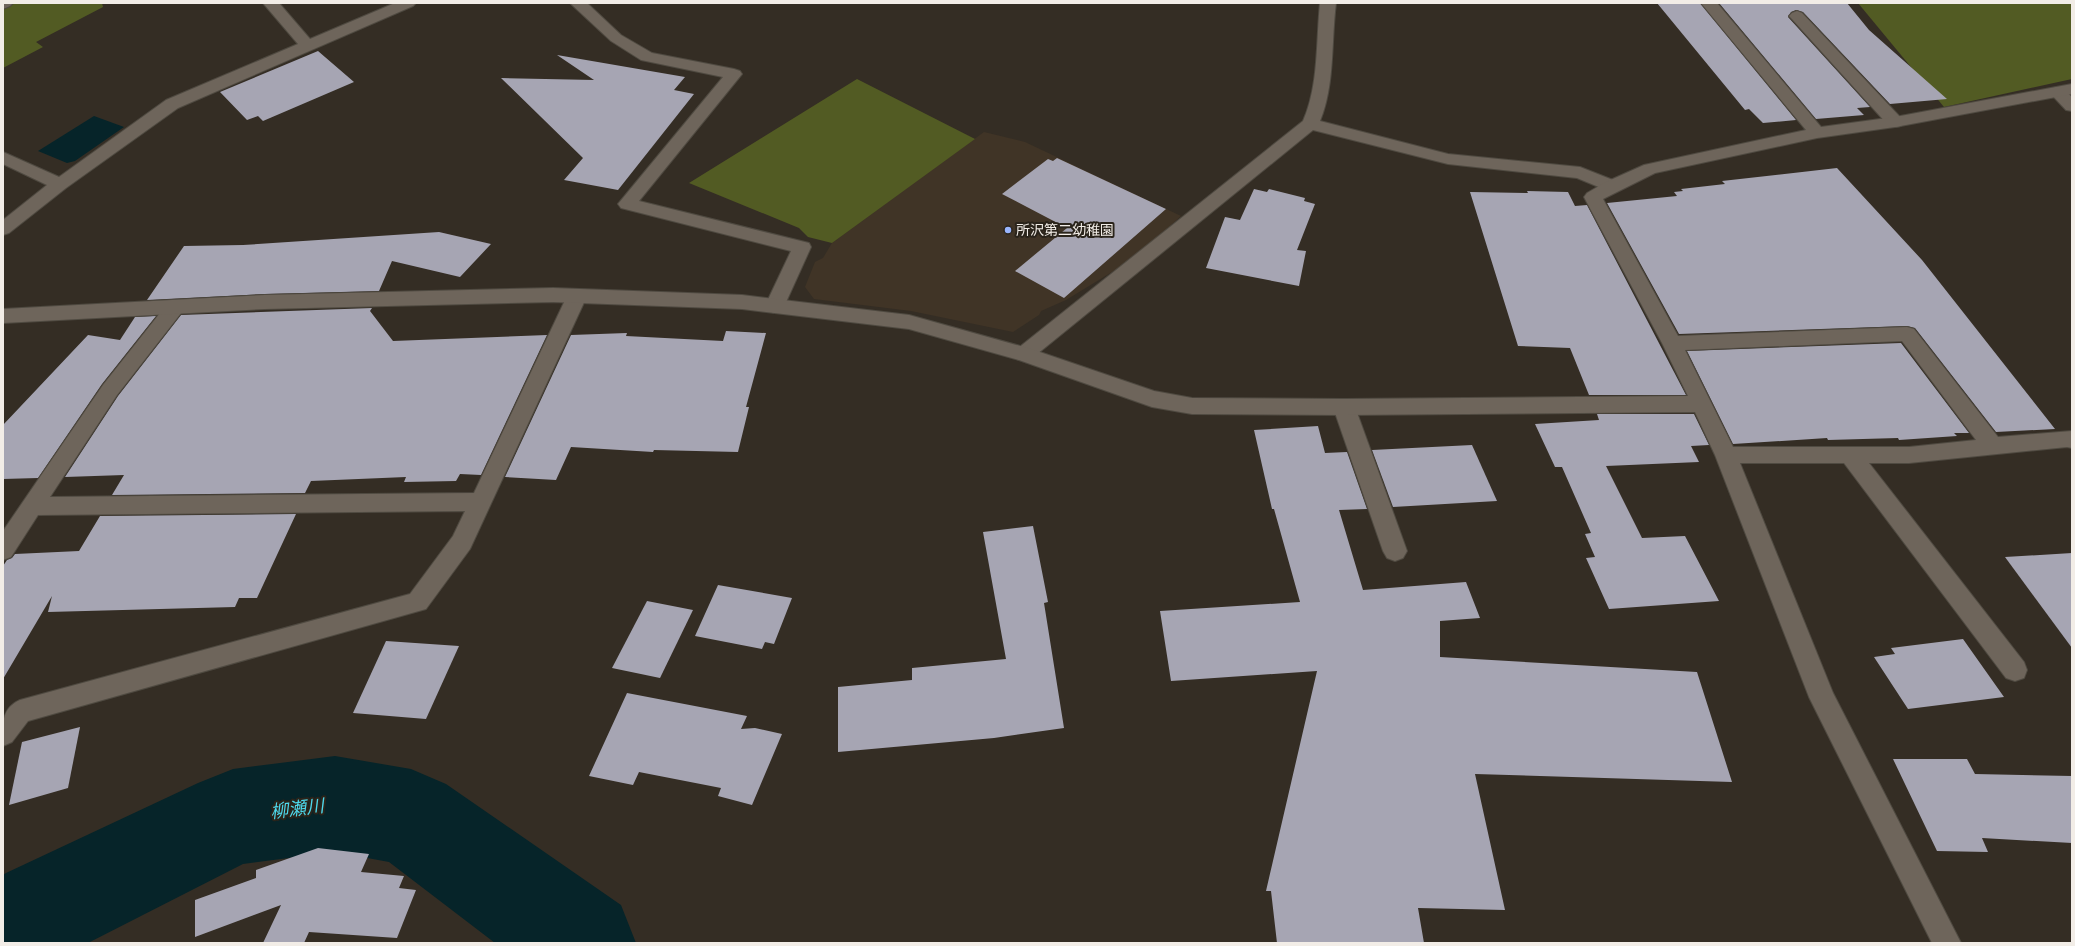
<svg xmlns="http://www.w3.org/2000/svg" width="2075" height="946" viewBox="0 0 2075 946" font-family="'DM Sans','Noto Sans JP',sans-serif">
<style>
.built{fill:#403426}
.green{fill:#525b23}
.water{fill:#062429}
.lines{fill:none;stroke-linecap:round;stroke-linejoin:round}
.river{fill:#062429;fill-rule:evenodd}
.building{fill:#a6a5b3}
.service-casing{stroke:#4f4a41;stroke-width:2}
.minor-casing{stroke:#4f4a41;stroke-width:2}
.service{fill:#6e655b;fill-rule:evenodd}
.minor{fill:#6e655b;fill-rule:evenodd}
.poi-dot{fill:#99b5fd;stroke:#2a241b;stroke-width:1.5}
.labels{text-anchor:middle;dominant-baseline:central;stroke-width:4;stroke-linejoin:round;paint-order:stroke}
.poi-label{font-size:14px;fill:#f2ede7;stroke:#2a241b;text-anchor:start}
.near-water-label{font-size:18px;font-style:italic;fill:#4dd8eb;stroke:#2a241b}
</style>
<rect width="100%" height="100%" fill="#342d24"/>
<!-- built -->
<polygon class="built" points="984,132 1025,142 1181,216 1135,258 1066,300 1041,311 1039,315 1013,332 911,311 814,299 805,287 815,262 823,258 832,243"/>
<!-- green -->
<g class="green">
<polygon points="15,3 102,3 103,7 36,42 43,47 3,68 3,9"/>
<polygon points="1858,3 2072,3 2072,79 1944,107"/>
<polygon points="857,79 975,139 832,243 808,237 799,228 689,183"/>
</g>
<!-- water -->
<polygon class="water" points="94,116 124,127 75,161 67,163 38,151"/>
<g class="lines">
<!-- river -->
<polygon class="river" points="335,756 411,769 446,784 621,905 636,943 495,943 389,862 335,852 243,864 88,943 3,943 3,875 6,873 198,783 233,769"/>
</g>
<!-- building -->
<g class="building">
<polygon points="1657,3 1700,3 1796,120 1763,123 1749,109 1745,110"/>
<polygon points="1719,3 1847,3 1869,30 1947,99 1890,104 1803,12 1796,10 1791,12 1788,17 1870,107 1857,108 1864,115 1816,119"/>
<polygon points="318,51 354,82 263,121 258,116 247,120 220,92"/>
<polygon points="557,55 685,77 674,90 694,94 618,190 564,180 583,158 501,78 594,80"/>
<polygon points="1057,158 1166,209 1064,298 1015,271 1067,228 1002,194 1048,159 1053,161"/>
<polygon points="1837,168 1922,260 2055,429 1996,432 1915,328 1907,326 1679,334 1607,203 1677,196 1674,192 1683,191 1681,189 1725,184 1722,181"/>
<polygon points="1254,189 1267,192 1269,189 1305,198 1304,201 1315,204 1297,250 1306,251 1299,286 1206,268 1225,217 1240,220"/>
<polygon points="1527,191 1568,192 1575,206 1587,205 1686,395 1589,395 1570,348 1518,346 1470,192 1528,193"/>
<polygon points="439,232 491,244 460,277 392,261 379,291 265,294 147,300 184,246 243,245"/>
<polygon points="372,308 370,311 393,341 547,335 481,475 460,474 456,481 404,482 406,477 311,481 305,493 112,495 124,475 65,477 118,396 181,315"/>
<polygon points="156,316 102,384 38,478 3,479 3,425 88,335 120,340 135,317"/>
<polygon points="726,331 766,333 746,407 749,407 738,452 654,450 653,452 571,447 556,480 505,477 571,335 627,333 626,336 723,341"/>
<polygon points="1901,343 1969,433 1954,433 1957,436 1899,440 1898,438 1828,440 1827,438 1733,444 1687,351"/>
<polygon points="1597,414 1694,414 1709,445 1691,446 1699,462 1606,466 1642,538 1685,536 1719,601 1609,609 1586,558 1595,557 1585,534 1591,533 1562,467 1555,467 1535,424 1599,420"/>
<polygon points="1318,426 1325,453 1347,452 1367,509 1339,510 1363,590 1466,582 1480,618 1440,621 1440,657 1697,672 1732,782 1475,774 1505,910 1418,908 1424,943 1277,943 1271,891 1266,891 1317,671 1171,681 1160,611 1300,602 1274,509 1272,509 1254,430"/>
<polygon points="1472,445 1497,501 1393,507 1372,450"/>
<polygon points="296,514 257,598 239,598 235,607 48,612 52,596 3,679 3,566 7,560 12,558 15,554 79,551 100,516"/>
<polygon points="1033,526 1048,602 1044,603 1064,728 994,738 838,752 838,687 912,680 912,668 1006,659 983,532"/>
<polygon points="2072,553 2072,648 2005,557"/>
<polygon points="718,585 792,598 774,644 765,642 762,649 695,636"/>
<polygon points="647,601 693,610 660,678 612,668"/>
<polygon points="1963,639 2004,697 1908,709 1874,657 1895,654 1891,648"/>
<polygon points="386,641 459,646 426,719 353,713"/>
<polygon points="627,693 747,716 741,729 755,728 782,734 752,805 718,796 721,788 639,772 633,785 589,776"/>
<polygon points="80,727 68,788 9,805 22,742"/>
<polygon points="1893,759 1967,759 1975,774 2072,776 2072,843 1982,838 1988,852 1937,851"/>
<polygon points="318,848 369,854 361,872 404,876 399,888 416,890 397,938 309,932 304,943 263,943 281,905 195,937 195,900 256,878 256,870"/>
</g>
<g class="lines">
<!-- service casing -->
<g class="service-casing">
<g id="service">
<polygon points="570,3 587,3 621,35 652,53 734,69 740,71 742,74 639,201 809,243 811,247 782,311 775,313 768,311 765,306 791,251 621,208 618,204 723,77 641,60 611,41"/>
<path d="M1320,3h16c-5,39 -1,82 -16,118l128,33 132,13 38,15 3,4 -3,4 -6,2 -6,-2 -29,-12 -129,-14 -135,-34 -282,229 -7,2 -7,-2 -3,-5 3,-5 286,-228c16,-36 13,-79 17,-118z"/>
<polygon points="1797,11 1802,13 1901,118 1903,122 1901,126 1895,127 1889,126 1792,19 1789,16 1792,13"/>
<polygon points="2057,87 2063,89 2072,97 2072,111 2066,110 2049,92 2051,89"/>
<path d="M577,289l7,2 3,5 -117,253 -44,60 -398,112 -16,21 -9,4c0,-20 -3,-37 17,-46l390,-106 43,-58 12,-25 -427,4 -27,42 -8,3v-29l100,-146 65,-82 7,-2 7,2 3,5 -68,87 -67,102 424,-4 93,-197 3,-5z"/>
<polygon points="1344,399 1351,401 1355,407 1407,551 1403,558 1395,561 1387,558 1383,551 1333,407 1337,401"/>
</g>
</g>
<!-- minor casing -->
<g class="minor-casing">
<g id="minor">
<polygon points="3,3 13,3 10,6 3,9"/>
<polygon points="263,3 279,3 310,39 395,3 416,3 413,6 178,108 66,188 9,233 3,235 3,220 47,185 3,164 3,152 59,177 166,100 298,44"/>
<path d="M1701,3h16l104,124 74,-10 177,-33v10l-177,33 -78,11 -162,35 -52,26 75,137 229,-9 7,2 84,108 74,-6v17l-5,-1 -158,16h-40l155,199 3,8 -3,8 -9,3 -9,-3 -162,-215h-104l93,230 128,250h-29l-123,-246 -94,-242 -20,-43 -351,3 -152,-1 -40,-7 -133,-47 -110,-31 -167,-20 -189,-7 -288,7 -262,14v-14l262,-14 288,-7 189,7 167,20 122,34 123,42 38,7 152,1 344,-3 -26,-53 -78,-146 3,-4 19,-11 38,-17 162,-35zM1902,341l74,99 -67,7h-176l-48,-97z"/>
</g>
</g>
<!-- service -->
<use href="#service" class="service"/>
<!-- minor -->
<use href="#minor" class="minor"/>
</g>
<!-- markers -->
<circle class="poi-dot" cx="1008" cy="230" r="4"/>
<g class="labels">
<!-- poi labels -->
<g class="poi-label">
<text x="1016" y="230">所沢第二幼稚園</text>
</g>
<!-- near-water labels -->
<g class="near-water-label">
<text transform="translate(297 809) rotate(-7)">柳瀬川</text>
</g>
</g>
<!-- border -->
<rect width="2075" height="946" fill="none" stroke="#f2ede7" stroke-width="8"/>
</svg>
